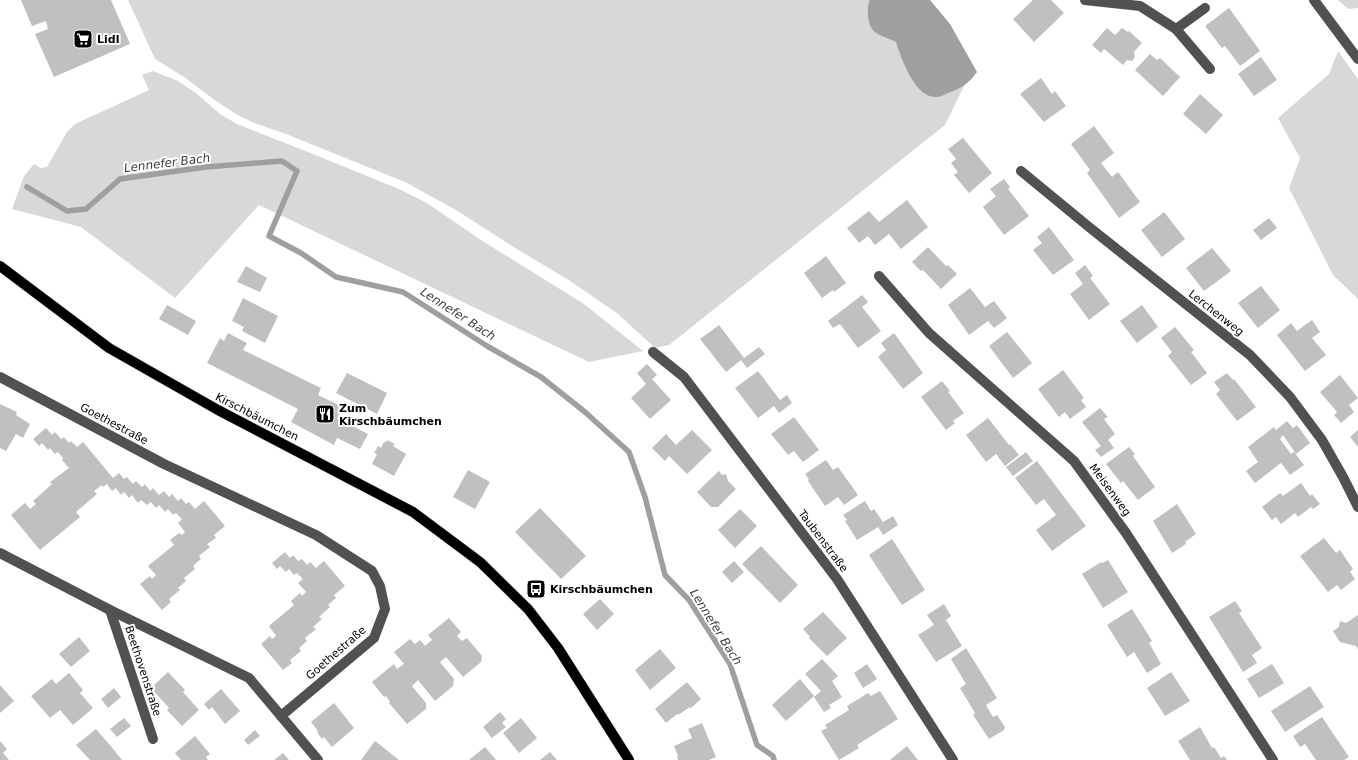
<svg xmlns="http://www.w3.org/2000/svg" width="1358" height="760" viewBox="0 0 1358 760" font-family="'DejaVu Sans',sans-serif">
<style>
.green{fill:#d8d8d8}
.water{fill:#9f9f9f}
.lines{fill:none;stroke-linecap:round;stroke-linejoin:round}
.stream{stroke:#9f9f9f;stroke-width:5.5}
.building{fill:#c0c0c0}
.major-casing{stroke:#dbdbdb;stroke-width:11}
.minor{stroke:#515151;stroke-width:10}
.major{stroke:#000;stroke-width:10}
.labels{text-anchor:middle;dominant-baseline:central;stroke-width:4;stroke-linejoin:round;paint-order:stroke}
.poi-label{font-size:11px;font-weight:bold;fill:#000;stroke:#fff;text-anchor:start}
.street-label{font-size:11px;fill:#000;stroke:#fff}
.water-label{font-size:12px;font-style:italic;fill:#404040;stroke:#fff}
</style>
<rect width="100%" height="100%" fill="#fff"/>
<!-- green -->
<g class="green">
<polygon points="128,0 887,0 965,84 945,125 669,345 655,348 617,313 567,279 515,248 456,210 405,182 286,134 254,123 236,114 216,101 184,77 155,59"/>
<polygon points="1338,0 1358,0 1358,8 1348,9"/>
<polygon points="1338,51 1358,79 1358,299 1333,275 1289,188 1300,158 1278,118 1329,74"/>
<polygon points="153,71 178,81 197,94 220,114 237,124 308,152 399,189 427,203 481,240 584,304 643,351 589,362 259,205 175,298 81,227 12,209 24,176 34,164 41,168 47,167 67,132 75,124 149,90 142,75"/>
</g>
<!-- water -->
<path class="water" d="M870,0h60l20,24 27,48c-7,10 -16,17 -29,21 -4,2 -8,4 -12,4 -21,1 -35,-39 -40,-55 -15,-8 -26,-6 -28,-26 0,-6 -1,-10 2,-16z"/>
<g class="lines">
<!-- stream -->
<polyline class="stream" points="27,187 67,211 86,209 120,179 206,167 282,161 297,171 269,236 301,253 336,277 403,292 487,346 541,377 585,412 629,452 645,497 665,575 689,600 730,664 757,745 773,756 774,760"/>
</g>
<!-- building -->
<g class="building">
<polygon points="21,0 111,0 130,44 54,77 35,34 48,29 46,21 32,26"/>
<polygon points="1033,0 1051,0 1064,13 1034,42 1013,19"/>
<polygon points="1229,8 1260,51 1240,66 1225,46 1222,48 1205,26"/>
<polygon points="1107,28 1115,35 1122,28 1128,32 1129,31 1142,43 1134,52 1135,57 1132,61 1127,60 1123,65 1104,49 1101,53 1092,45"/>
<polygon points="1150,54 1157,60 1160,58 1180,77 1163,96 1135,70"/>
<polygon points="1261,57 1277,80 1254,96 1238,74"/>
<polygon points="1041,78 1052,94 1055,91 1066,106 1044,122 1020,94"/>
<polygon points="1200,94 1223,115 1206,134 1183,114"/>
<polygon points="1094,126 1114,153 1101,163 1112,177 1118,172 1140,202 1119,218 1087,173 1090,170 1071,144"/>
<polygon points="963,138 992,173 969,193 954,175 958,172 951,163 956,159 948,149"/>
<polygon points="1004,179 1010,187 1008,189 1029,216 1004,235 983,207 996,196 990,189"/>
<polygon points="907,200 928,227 901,249 889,234 875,245 868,236 859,243 847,228 869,211 879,222"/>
<polygon points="1164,212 1185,239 1162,257 1141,230"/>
<polygon points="1269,218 1277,228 1261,240 1253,230"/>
<polygon points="1049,227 1074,260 1053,275 1033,250 1042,243 1037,237"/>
<polygon points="928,247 946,266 948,265 957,274 941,289 923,270 921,271 912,262"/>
<polygon points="1212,248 1231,271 1204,291 1186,268"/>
<polygon points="826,256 846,283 834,292 833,290 822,298 804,273"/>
<polygon points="1085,265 1093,276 1090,278 1110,304 1089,320 1070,294 1083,284 1075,273"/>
<polygon points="246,266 267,278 260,292 237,282"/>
<polygon points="1261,286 1280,310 1258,328 1238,303"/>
<polygon points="970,288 985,307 994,301 1007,318 994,328 988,321 969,335 948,305"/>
<polygon points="862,295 868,302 862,307 881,331 858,348 840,324 833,328 828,321"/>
<polygon points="243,298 278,316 265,343 242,331 244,327 232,321"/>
<polygon points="167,305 196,321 188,335 159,319"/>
<polygon points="1142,305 1158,327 1137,343 1120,321"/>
<polygon points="1312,320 1320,332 1312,338 1326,355 1305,371 1277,335 1291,323 1297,331"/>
<polygon points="719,325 744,358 759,347 765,354 747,368 741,360 726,372 700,339"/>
<polygon points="1175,327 1194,350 1191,352 1207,373 1191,385 1168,356 1172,352 1161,338"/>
<polygon points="1007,332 1032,363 1013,378 989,346"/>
<polygon points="228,333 247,343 243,350 321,388 318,395 343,407 337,418 368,434 360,449 337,438 334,445 304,429 291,422 298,409 207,363 220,338 224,341"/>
<polygon points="894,333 923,373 903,389 878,357 886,350 881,343"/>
<polygon points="647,364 657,375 652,379 671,400 650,419 631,398 646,384 637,373"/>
<polygon points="1063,370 1084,398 1081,400 1086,407 1070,419 1065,412 1059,417 1038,389"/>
<polygon points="758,371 780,400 787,395 792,403 779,413 774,406 758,418 735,388"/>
<polygon points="347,373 387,393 377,414 336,393"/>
<polygon points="1227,373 1233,380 1234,379 1256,407 1237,421 1216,394 1220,390 1214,382"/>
<polygon points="1340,375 1358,398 1349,405 1354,412 1341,423 1334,415 1337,412 1320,392"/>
<polygon points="942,381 950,391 948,392 964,413 953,421 955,423 946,430 921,397"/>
<polygon points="0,404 17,412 16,415 30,424 23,438 16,434 6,451 0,448"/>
<polygon points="1100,408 1108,417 1104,419 1115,434 1108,440 1114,448 1101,457 1095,450 1101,446 1082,422"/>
<polygon points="794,417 819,450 803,462 794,451 788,455 771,434"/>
<polygon points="988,418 1009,445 1010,444 1019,455 1005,466 996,454 986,462 966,435"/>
<polygon points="1287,421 1293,428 1297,425 1310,443 1296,454 1283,435 1280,439 1291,454 1294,452 1304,465 1290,475 1281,463 1255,483 1246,471 1258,462 1248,447 1274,427 1276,430"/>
<polygon points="46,428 52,435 55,432 61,439 64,437 69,443 71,441 77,447 83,442 113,478 119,473 124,479 127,477 133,484 136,481 142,487 145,484 150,491 153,488 159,495 164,491 169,497 172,494 178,501 181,498 186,504 189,502 195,509 204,501 225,526 214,535 216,538 207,544 210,547 199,556 201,559 193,566 195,569 184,578 186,581 178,588 180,590 169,599 171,602 162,610 140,584 150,576 152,579 156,575 148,566 174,545 170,540 179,533 182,535 185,532 178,523 182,519 176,513 173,515 168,509 165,512 159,505 156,508 151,502 147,505 141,500 138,503 132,495 129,498 124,492 121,495 116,488 112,491 107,484 103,487 102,485 94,491 97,494 76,512 80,517 40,550 11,515 25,503 30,509 36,504 33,501 52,484 50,482 69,468 62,460 63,458 58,452 55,454 50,448 48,450 42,443 39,446 33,439"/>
<polygon points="692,430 712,450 687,474 669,456 665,461 652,448 666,434 676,445"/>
<polygon points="1358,430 1358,447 1350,437"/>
<polygon points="387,440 395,444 393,446 406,454 394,476 372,464 377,454 374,453 378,446 381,448 384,442 386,442"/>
<polygon points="1129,447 1135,454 1133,456 1155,487 1138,500 1123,481 1121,483 1106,464"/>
<polygon points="1026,452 1033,461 1013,476 1006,467"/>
<polygon points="826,460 833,470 838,467 858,495 844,505 838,497 825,506 808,481 809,480 805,474"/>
<polygon points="1037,461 1086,526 1052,551 1036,530 1056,515 1044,499 1036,505 1015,478"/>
<polygon points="468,470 490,482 475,509 453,497"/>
<polygon points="719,471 722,475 726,474 728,481 736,489 718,507 711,507 697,492"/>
<polygon points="1301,483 1310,496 1312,494 1320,504 1313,509 1311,507 1298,517 1295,513 1281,524 1276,517 1272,520 1262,507 1280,493 1283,496"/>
<polygon points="865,501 871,511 874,509 883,522 893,516 898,525 883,535 878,527 857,540 845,521 847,520 843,515"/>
<polygon points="1177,504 1196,534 1185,542 1186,544 1172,553 1153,521"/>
<polygon points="540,508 586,556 561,579 515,532"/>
<polygon points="740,509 757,526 735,548 718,530"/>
<polygon points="1324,538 1336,553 1340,550 1353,569 1350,572 1355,579 1341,590 1337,585 1328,592 1300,556"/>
<polygon points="892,539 925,590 902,605 869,555"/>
<polygon points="761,546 798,585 780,603 742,564"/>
<polygon points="285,552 290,558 293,555 298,561 302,559 307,565 310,562 316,568 324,561 345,586 334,595 336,598 328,605 330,607 319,617 322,619 313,627 316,629 305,638 307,641 299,648 301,651 290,660 292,663 283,670 261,644 270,636 272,639 276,636 269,626 294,605 291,601 300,593 302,596 306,592 298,583 303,579 297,573 294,575 289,569 286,572 280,566 277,569 272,563"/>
<polygon points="1108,560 1128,592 1103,608 1082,574 1101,562 1102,563"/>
<polygon points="734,561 744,572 732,583 722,572"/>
<polygon points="600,599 614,614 597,630 583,614"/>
<polygon points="1235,601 1242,611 1239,613 1262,648 1252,655 1257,663 1243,672 1209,617"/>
<polygon points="944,604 951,616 946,620 962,646 936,662 918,635 934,625 927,615"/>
<polygon points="1132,609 1152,641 1149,643 1161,664 1147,673 1134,652 1127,657 1107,625"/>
<polygon points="823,612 847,638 827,656 809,638 810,637 803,629"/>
<polygon points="1358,615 1358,649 1356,646 1340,642 1333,631 1339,627 1340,621 1346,623"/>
<polygon points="449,618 461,632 457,636 462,641 467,638 482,656 481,662 463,677 446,657 440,662 454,679 453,686 435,701 418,680 412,686 426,703 426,709 407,724 389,703 390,702 386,696 384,697 372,682 394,664 397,669 404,664 394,652 410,639 415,644 420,640 425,646 432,640 428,635"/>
<polygon points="79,637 90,651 71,667 59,654"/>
<polygon points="966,648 997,698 986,705 993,717 997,715 1005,727 1004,730 989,739 973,715 975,713 960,688 966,684 951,659"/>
<polygon points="660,649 676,668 650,690 635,670"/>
<polygon points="822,659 838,676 832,681 842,697 829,705 831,708 824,712 814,697 821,691 805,674"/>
<polygon points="867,664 877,679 863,688 854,673"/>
<polygon points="1272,664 1284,683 1259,698 1247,679"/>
<polygon points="168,672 185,690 183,692 199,710 182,726 167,710 169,708 151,688"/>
<polygon points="1171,672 1190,701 1165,716 1147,688"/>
<polygon points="69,673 83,690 80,693 93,708 73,725 60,710 50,718 31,696 52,679 56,684"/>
<polygon points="800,679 814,696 786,721 772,705"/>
<polygon points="687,682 701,699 691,708 690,707 678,715 677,714 666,723 655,709"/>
<polygon points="0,685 14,701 0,713"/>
<polygon points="1310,686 1324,707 1285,732 1271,711"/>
<polygon points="114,688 121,697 108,708 101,699"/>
<polygon points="221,689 240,711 225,724 212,707 209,710 204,704"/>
<polygon points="880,691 898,719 857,745 859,748 839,760 821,731 827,728 825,725 849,710 847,706 868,693 871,696"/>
<polygon points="334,703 354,728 332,747 324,737 322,739 317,732 318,731 311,722"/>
<polygon points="500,712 506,719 502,723 506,727 492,738 483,727"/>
<polygon points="1322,717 1349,757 1344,760 1316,760 1305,744 1300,747 1293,736"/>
<polygon points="124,718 131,726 117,737 110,729"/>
<polygon points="521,718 537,738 519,753 503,733"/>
<polygon points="702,723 716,757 709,760 678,760 677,757 678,756 674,746 692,738 688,729"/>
<polygon points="1200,727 1212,748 1214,747 1221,758 1224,756 1227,760 1190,760 1178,741"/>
<polygon points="96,729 109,744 122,760 90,760 76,745"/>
<polygon points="255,730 260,736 248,745 244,740"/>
<polygon points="195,736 210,754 206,757 208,760 181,760 175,753"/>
<polygon points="0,741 7,749 3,753 9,760 0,760"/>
<polygon points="375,741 399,760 361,760"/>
<polygon points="907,746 918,760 890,760"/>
<polygon points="485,747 496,760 469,760"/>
<polygon points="550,752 557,760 540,760"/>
<polygon points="283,753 289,760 274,760"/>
</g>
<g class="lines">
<!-- major casing -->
<g class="major-casing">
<polyline id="major" points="0,266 109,348 218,410 413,512 480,562 528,609 558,648 629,760"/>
</g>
<!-- minor -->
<g class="minor">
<polyline points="1085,0 1140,6 1176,29 1210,69"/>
<polyline points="1314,0 1358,59"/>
<polyline points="1176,29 1205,8"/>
<polyline points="1021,171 1089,227 1250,355 1290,397 1322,440 1343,477 1358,507"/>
<polyline points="879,276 929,333 1074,461 1126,533 1273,760"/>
<polyline points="653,352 684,377 837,579 953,760"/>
<polyline points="0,377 164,464 316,535 372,571 380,586 385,609 374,638 281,716 249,678 110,610 0,553"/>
<polyline points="110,610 153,739"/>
<polyline points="281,716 318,760"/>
</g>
<!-- major -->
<use href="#major" class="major"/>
</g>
<!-- icons -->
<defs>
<g id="supermarket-square" transform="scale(1)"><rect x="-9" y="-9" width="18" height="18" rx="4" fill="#000" stroke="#fff"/><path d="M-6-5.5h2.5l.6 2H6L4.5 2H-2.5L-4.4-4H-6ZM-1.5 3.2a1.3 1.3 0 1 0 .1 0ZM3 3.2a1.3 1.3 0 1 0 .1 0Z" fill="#fff"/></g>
<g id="restaurant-square" transform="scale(1)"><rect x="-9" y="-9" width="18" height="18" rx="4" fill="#000" stroke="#fff"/><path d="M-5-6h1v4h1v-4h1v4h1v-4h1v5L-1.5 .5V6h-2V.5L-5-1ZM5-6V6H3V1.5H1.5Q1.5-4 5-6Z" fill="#fff"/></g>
<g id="bus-square" transform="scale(1)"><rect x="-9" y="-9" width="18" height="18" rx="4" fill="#000" stroke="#fff"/><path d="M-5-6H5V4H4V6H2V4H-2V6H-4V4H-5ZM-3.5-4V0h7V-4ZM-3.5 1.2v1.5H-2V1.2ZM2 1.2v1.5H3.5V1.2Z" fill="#fff"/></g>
</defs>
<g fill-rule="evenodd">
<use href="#supermarket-square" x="83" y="39"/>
<use href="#restaurant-square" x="325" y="414"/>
<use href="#bus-square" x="536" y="589"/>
</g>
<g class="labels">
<!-- poi labels -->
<g class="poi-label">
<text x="97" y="39">Lidl</text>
<text x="339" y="408">Zum<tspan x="339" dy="13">Kirschbäumchen</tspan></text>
<text x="550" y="589">Kirschbäumchen</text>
</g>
<!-- street labels -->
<g class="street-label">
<text transform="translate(1216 313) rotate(38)">Lerchenweg</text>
<text transform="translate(257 417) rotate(27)">Kirschbäumchen</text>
<text transform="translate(114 424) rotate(28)">Goethestraße</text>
<text transform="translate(1110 490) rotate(54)">Meisenweg</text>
<text transform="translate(823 541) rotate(53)">Taubenstraße</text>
<text transform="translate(336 653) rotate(-41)">Goethestraße</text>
<text transform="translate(143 671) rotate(72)">Beethovenstraße</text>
</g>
<!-- water labels -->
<g class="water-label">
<text transform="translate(167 163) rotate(-7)">Lennefer Bach</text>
<text transform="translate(458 314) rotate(33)">Lennefer Bach</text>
<text transform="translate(716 627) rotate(58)">Lennefer Bach</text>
</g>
</g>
</svg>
